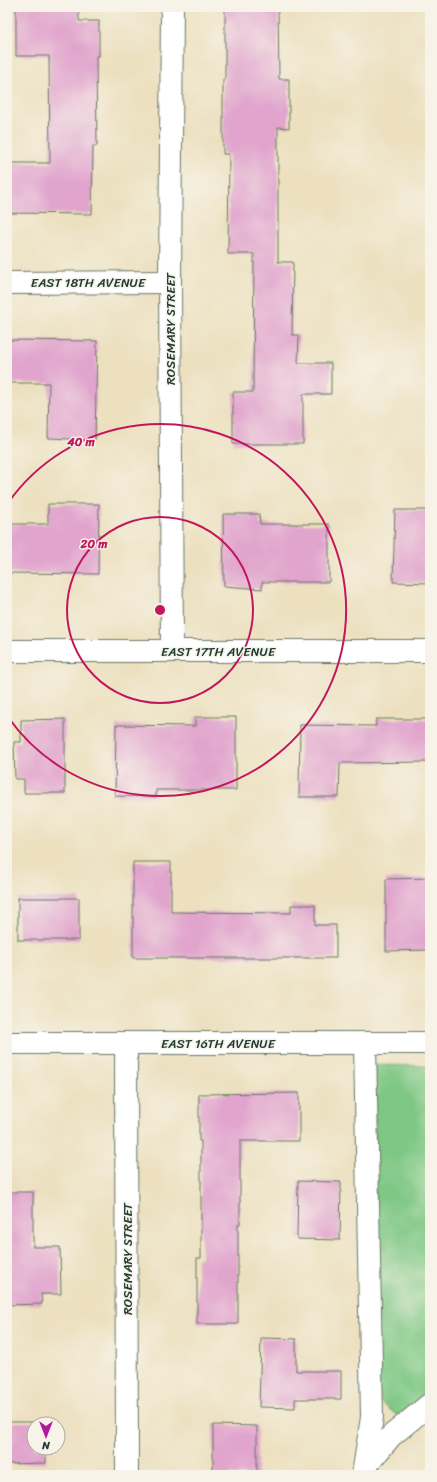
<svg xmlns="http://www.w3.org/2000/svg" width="437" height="1482" viewBox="0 0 437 1482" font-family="Sriracha,sans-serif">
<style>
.green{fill:#7ec784;stroke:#4e825c}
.building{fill:#e1a5cd}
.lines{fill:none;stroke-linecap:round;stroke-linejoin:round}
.minor-casing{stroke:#677665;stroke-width:24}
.minor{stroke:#fff;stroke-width:22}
.ring{fill:none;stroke:#c2185b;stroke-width:2}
.labels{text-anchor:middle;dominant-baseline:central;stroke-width:3;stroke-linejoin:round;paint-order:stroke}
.street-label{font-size:13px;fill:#1f3d34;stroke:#f7f3e8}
.centre{fill:#c2185b;stroke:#f7f3e8;stroke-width:2}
.ring-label{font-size:12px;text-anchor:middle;font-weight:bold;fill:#c2185b;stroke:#f7f3e8;stroke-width:3;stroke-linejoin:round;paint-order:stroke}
</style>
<rect width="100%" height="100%" fill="#f7f3e8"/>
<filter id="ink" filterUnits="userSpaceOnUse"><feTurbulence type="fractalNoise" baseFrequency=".025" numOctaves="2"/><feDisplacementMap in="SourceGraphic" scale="8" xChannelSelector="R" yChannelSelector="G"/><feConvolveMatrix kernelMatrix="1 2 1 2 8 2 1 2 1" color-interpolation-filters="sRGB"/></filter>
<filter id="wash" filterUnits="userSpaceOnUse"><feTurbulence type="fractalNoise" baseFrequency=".012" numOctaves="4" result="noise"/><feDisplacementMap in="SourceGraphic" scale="16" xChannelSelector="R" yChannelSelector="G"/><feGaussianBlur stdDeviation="0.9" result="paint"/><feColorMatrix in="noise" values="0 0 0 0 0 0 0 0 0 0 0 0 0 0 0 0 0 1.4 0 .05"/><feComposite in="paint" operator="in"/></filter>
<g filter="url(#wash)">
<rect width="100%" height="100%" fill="#ece0bf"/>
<!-- green -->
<polygon class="green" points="375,1065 430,1066 430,1408 400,1418 375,1397"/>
<g id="blocks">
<!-- building -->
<g class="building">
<polygon points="16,7 79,7 79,21 99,21 99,56 96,56 97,146 93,146 92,214 7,213 7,163 50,163 49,56 16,56"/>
<polygon points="225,7 278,7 279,79 289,79 289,128 278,127 278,262 293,262 292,335 299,335 298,363 331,363 331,394 303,394 303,444 233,444 233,392 253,392 254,254 228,254 229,154 223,154 223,79 225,79"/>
<polygon points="7,340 97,341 95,440 48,438 49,383 7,383"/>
<polygon points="48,504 99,504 98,574 7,573 7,524 48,524"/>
<polygon points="395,510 430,510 430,583 393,582"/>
<polygon points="223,514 259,514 260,524 329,524 329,582 262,582 262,589 224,586"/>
<polygon points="195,717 236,717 236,790 156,790 156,797 115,796 116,725 195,726"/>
<polygon points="65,719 65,793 24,793 24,779 15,779 14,742 21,742 21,720"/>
<polygon points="376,719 430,719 430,762 340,763 339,797 299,797 300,725 376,726"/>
<polygon points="133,862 171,862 171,912 291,913 291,905 315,905 315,925 336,925 336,958 133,958"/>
<polygon points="430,878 430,950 386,951 386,879"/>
<rect x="18" y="898" width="61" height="42"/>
<polygon points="299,1093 299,1141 240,1141 240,1224 238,1224 238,1324 197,1324 197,1258 201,1258 201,1141 199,1141 199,1094"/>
<polygon points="298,1181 341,1182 340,1240 297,1239"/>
<polygon points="7,1192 33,1192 33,1247 60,1247 61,1294 41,1294 42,1304 7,1305"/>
<polygon points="261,1338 296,1339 296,1371 341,1371 341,1399 295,1399 295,1408 259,1407"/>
<polygon points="7,1422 46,1422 46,1424 34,1424 34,1448 46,1448 46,1463 7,1464"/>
<polygon points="213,1425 257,1426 257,1475 213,1475"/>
</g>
</g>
</g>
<g filter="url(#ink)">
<use href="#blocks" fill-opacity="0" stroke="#677665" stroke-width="1"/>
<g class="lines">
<!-- minor casing -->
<g class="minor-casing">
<g id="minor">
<polyline points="7,283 170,282"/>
<polyline points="7,651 430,651"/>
<polyline points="172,651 170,282 172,7"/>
<polyline points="7,1043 430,1043"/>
<polyline points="126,1043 127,1475"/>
<polyline points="365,1467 391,1436 430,1404"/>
<polyline points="363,1475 372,1417 365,1043"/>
</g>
</g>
<!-- minor -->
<use href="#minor" class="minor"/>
</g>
</g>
<!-- distance rings -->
<g class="ring">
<circle cx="160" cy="610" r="93"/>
<path d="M8 503A186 186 0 1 1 8 717"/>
</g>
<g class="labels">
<!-- street labels -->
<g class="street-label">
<text x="88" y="282">EAST 18TH AVENUE</text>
<text transform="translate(170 329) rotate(-90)">ROSEMARY STREET</text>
<text x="218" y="651">EAST 17TH AVENUE</text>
<text x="218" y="1043">EAST 16TH AVENUE</text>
<text transform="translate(127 1259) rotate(-90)">ROSEMARY STREET</text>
</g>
</g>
<circle cx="160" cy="610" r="6" class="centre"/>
<g class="ring-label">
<text x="81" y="446">40 m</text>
<text x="94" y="548">20 m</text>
</g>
<!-- margin -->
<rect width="437" height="1482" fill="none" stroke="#f7f3e8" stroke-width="24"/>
<!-- north arrow -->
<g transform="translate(46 1436) rotate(180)"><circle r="19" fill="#f7f3e8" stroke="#a1aaa0"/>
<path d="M0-3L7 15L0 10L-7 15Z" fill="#b5179e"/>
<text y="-6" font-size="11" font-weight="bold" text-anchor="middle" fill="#1f3d34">N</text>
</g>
</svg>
